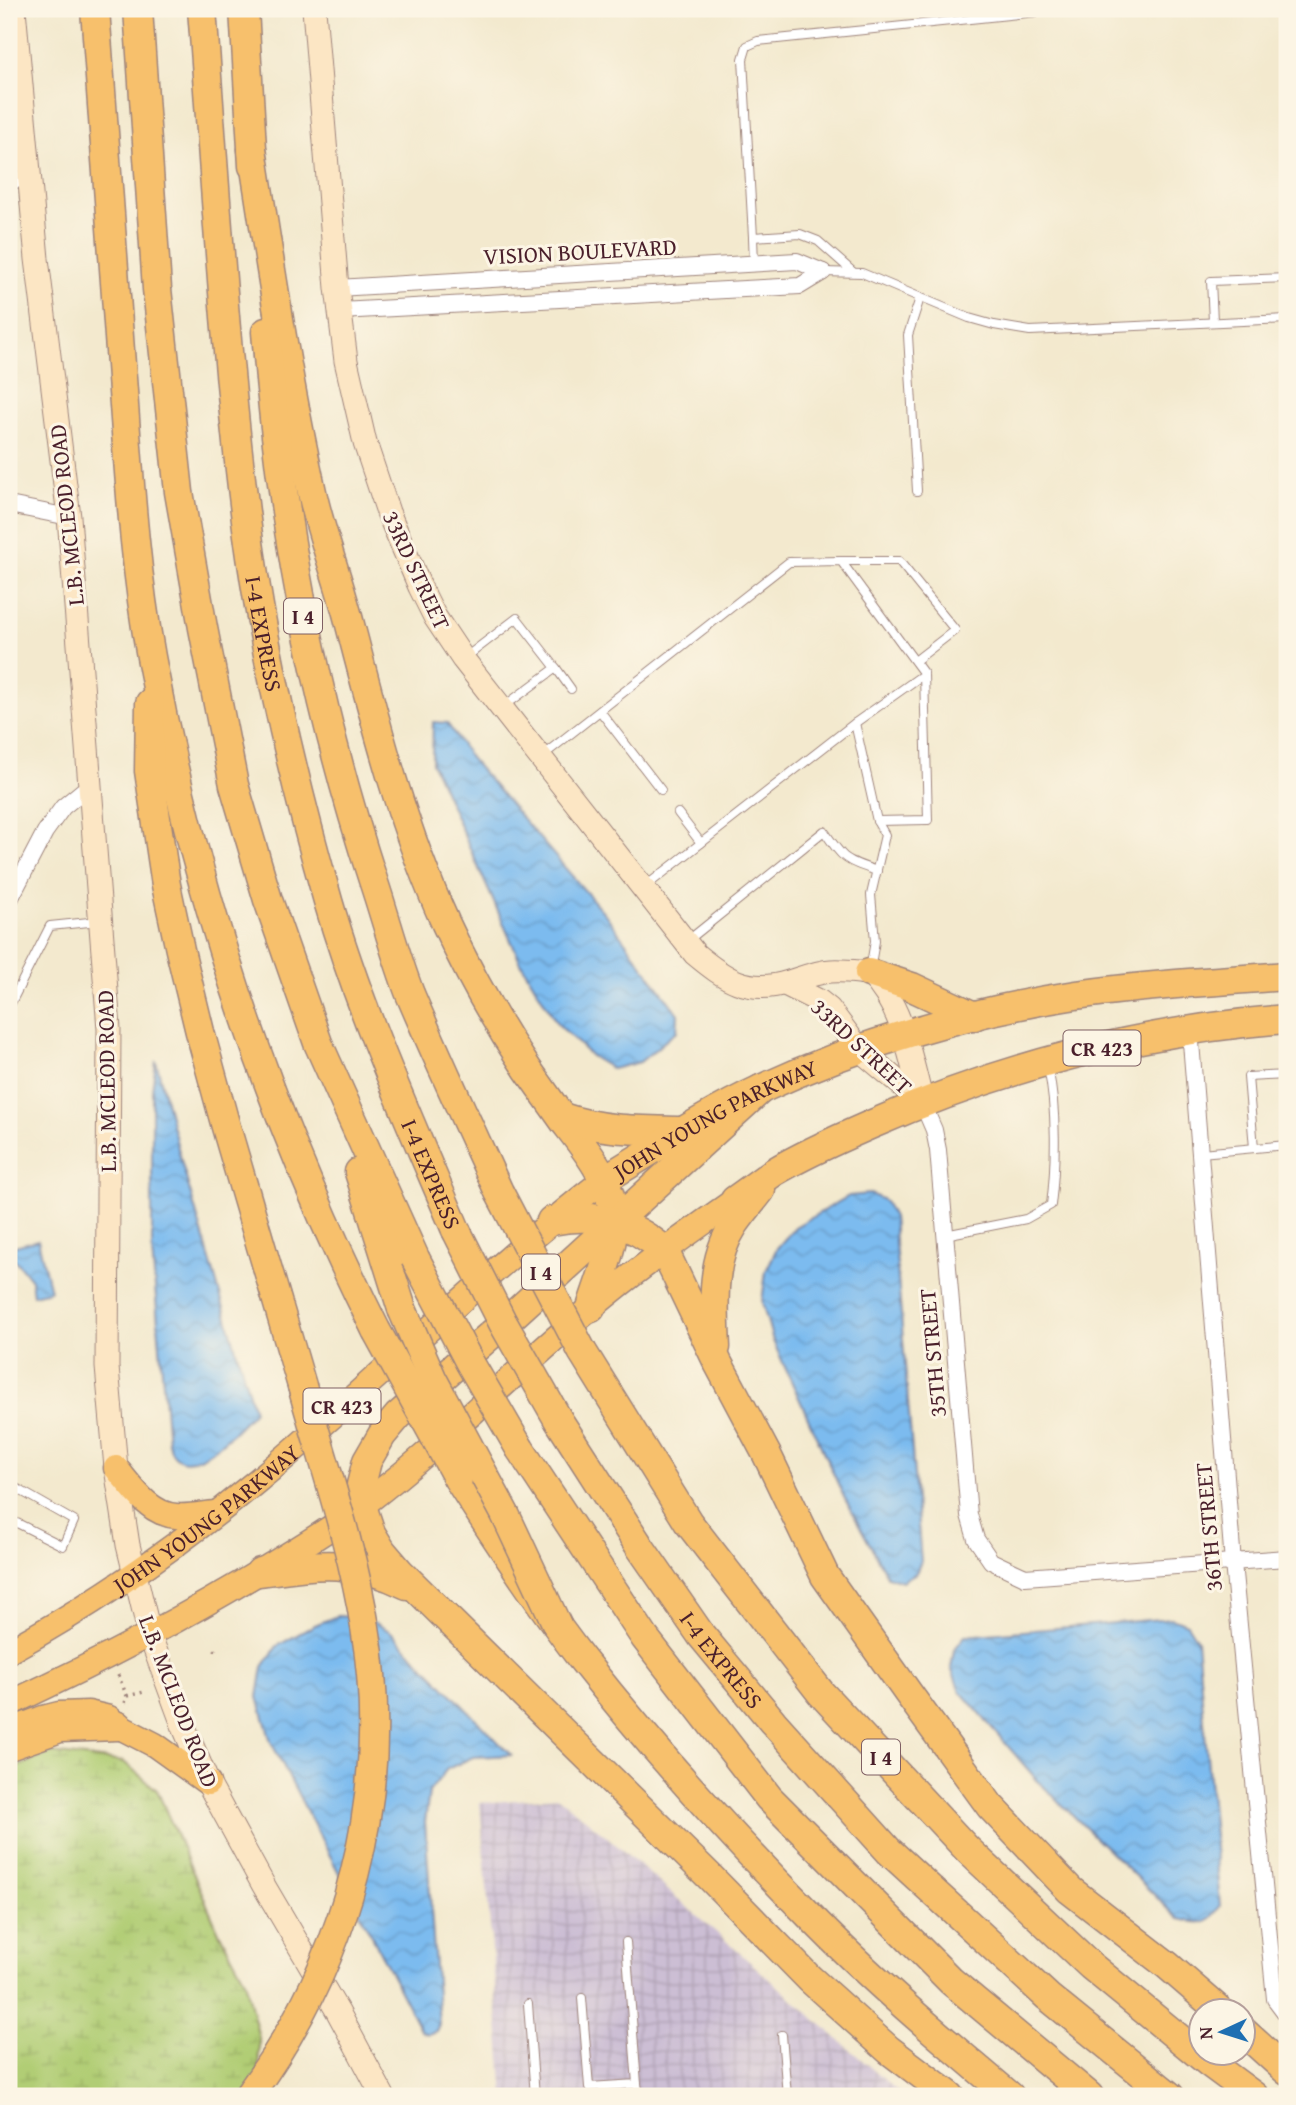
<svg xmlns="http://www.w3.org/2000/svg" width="1296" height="2105" viewBox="0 0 1296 2105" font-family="'Gentium Book Plus',serif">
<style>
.industrial{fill:url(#industrial-grid)}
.wetland{fill:url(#wetland-marsh);stroke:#7e7650;stroke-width:2}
.water{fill:url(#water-waves);stroke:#626d8d;stroke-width:2}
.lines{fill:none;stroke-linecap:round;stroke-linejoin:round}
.lane-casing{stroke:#9e847c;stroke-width:10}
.street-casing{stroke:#9e847c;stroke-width:18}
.secondary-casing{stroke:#9e847c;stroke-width:25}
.primary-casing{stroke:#9e847c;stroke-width:27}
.highway-casing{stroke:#9e847c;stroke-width:31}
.path{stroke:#9e847c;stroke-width:3.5;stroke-dasharray:2 5;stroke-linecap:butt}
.lane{stroke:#fff;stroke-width:8}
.street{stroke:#fff;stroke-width:16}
.secondary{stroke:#fce6c4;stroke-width:23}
.primary{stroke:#f7c06c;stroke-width:24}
.highway{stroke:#f7c06c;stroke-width:28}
.highway-bridge-casing{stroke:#9e847c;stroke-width:31;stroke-linecap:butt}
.highway-bridge{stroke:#f7c06c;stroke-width:28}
.labels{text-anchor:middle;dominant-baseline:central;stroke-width:6;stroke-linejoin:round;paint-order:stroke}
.shield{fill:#fcf5e5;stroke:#7f5f63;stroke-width:2}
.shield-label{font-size:21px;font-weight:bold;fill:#4a1f2b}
.street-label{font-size:23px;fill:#4a1f2b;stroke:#fcf5e5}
</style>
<defs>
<pattern id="industrial-grid" width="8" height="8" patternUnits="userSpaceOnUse" patternTransform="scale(1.75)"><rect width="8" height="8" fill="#ccbed4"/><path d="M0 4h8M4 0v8" fill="none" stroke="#b1a3b6"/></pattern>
<pattern id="wetland-marsh" width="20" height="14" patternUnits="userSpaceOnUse" patternTransform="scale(1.75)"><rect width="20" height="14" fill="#b1cd74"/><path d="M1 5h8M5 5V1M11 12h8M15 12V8" fill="none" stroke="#9ab065"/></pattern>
<pattern id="water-waves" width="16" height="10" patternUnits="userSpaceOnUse" patternTransform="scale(1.75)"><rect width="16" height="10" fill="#7bbbef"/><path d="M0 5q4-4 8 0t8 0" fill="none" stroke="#6ca0cd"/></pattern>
</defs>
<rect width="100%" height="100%" fill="#fcf5e5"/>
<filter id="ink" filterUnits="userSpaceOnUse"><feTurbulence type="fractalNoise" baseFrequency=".0143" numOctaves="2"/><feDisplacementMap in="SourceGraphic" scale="14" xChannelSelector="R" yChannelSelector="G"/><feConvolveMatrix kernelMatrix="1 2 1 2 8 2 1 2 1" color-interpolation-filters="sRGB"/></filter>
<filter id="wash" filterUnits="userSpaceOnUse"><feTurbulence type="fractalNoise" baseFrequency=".00686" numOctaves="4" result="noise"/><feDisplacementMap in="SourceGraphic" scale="28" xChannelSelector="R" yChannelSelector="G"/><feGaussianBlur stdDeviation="1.57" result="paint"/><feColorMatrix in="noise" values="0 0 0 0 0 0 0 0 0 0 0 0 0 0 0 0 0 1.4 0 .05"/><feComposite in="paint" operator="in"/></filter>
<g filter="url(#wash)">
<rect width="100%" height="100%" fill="#f3e9ce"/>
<!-- industrial -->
<polygon class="industrial" points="558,1797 605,1835 903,2096 504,2096 480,1803"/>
<!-- wetland -->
<polygon class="wetland" points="51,1753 124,1762 157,1790 218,1930 245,1980 259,2038 258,2096 9,2096 9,1770"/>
<!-- water -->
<g class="water">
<polygon points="433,722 447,723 471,759 605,914 678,1014 677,1031 640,1062 612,1069 591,1056 557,1023 521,963 432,763"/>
<path d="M156,1061l26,103 72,247c-14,14 -56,64 -78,46 -4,-3 -6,-9 -8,-14l-16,-192v-161z"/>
<polygon points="870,1194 884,1200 893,1217 921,1561 916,1573 902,1581 887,1576 844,1497 773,1341 762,1302 766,1271 777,1248 795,1227 849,1196"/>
<polygon points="38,1240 50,1291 33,1295 31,1280 9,1252 11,1247"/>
<polygon points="337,1616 366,1618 391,1632 511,1755 473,1757 447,1769 429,1792 425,1822 439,2024 436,2031 428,2034 421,2031 271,1742 258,1697 263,1667 277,1646 315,1625"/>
<path d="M1172,1618l15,6 10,16 23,266c-13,20 -19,18 -41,13l-141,-138 -78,-90 -9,-23 3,-18 11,-14z"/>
</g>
</g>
<g filter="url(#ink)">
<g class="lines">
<!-- lane casing -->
<g class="lane-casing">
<g id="lane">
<polyline points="753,237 743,59 747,46 758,41 1066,9"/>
<polyline points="754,264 753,237 800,234 818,241 853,272"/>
<polyline points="823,272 862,273 969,318 994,325 1030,331 1287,319"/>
<polyline points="1213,321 1211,281 1287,278"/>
<polyline points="917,491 908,335 920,298"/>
<polyline points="841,561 899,561 955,630 915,661"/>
<polyline points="466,657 517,618 556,668 503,707"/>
<polyline points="556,668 571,689"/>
<polyline points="600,711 661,790"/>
<polyline points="541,757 789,562 841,561 924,674 855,723"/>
<polyline points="678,813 701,843"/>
<polyline points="877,821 928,820 924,674"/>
<polyline points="646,886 855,723 877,821 885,835 871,895 875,941 870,970"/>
<path d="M686,942l138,-111c20,29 20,29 53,40"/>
<polyline points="9,1007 50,926 99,921"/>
<polyline points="1254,1148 1248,1077 1287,1075"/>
<polyline points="1201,1153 1287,1145"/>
<path d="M945,1235l81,-16 25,-14c5,-40 6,-97 -3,-137"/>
<polyline points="9,1484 74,1521 63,1546 9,1519"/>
<polyline points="582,1998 589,2087 637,2084 626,1942"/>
<polyline points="528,2004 535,2096"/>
<polyline points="782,2035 787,2096"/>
<polyline points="637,2084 639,2096"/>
</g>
</g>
<!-- street casing -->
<g class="street-casing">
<g id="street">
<polyline points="9,180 28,179"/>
<polyline points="337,288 797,261 823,272"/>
<polyline points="340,311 800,286 823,272"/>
<polyline points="9,505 69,517"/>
<polyline points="9,901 45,832 63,807 91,784"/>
<polyline points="1190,1030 1233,1563 1275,1999 1287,2015"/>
<polyline points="922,1102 934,1130 938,1150 969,1515 976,1539 991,1561 1025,1577 1287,1558"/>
</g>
</g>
<!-- secondary casing -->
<g class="secondary-casing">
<g id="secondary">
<polyline points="14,9 37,259 69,517 109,1029 107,1367 116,1468 128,1545 150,1636 183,1725 208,1783 264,1886 338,2012 383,2096"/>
<path d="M314,9l23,279 9,73 19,82 23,69 32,75 15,30 28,42 232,295c30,25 53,41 94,28 13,-4 27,-10 42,-11 12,-1 26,1 38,2 34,33 41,84 53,129"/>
<polyline points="785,984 819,1001 829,1009 859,1049 922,1102"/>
</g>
</g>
<!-- primary casing -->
<g class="primary-casing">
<g id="primary">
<path d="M116,1468c16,19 33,46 60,48 13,1 27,-2 39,-3"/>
<path id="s1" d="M9,1651c87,-48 171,-106 248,-170 118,-98 226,-207 348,-302"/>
<path d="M9,1704c88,-41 174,-85 257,-136 33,-20 67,-40 97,-63 80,-61 151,-133 228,-197 46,-39 95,-73 144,-108"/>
<polyline points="9,1731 43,1718 59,1714 88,1713 109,1718 118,1726 155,1745 208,1783"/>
</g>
</g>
<!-- highway casing -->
<g class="highway-casing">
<g id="highway">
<path d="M95,9c9,123 18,246 27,369 7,92 12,187 29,279 43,234 118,460 225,673"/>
<polyline points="138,9 157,289 179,492 203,628 234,785 268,900 318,1043 415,1258"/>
<path id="s2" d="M202,9c13,168 22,336 43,503 16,130 47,263 83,389 33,113 82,221 128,329"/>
<polyline points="244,9 253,166"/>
<path d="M252,149c18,115 35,230 60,343 9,42 25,83 36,125 27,104 53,209 98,307 23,50 51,100 82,146 12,17 24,34 36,51 23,30 47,58 50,97 2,23 -16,67 -23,90"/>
<path d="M266,332c14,188 49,372 108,551 12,36 22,75 36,111 28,66 59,132 89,198"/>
<polyline points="150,703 149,771 166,885 180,950 200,1032 226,1127 302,1386"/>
<polyline points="869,973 912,987 974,1016"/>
<polyline points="761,1089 510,1318 398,1416 382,1435 367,1461 361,1485 362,1506 371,1533 382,1551 400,1572 709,1876 810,1979 889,2050 950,2096"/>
<path d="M562,1117c40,14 79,13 121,14"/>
<polyline points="359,1172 402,1309"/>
<path id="s3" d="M605,1179c51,-31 102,-65 156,-90 97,-45 209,-78 315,-94 70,-10 141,-14 211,-19"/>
<path d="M735,1200c13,-9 26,-19 39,-28 30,-18 64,-33 96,-47 132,-58 274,-95 417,-106"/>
<path d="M551,1221c44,-9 79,0 113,29l54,113 49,92 58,121 83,117 82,113 80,84 97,75 52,45"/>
<path d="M716,1347c-2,-41 -6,-86 18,-122 8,-12 18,-23 27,-35"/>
<polyline points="582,1351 688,1522 821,1693 967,1849 1091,1966 1208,2062 1254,2096"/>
<path id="s4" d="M559,1421l81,126 61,88 72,87 116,129 159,146 122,99"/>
<polyline points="520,1449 645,1638 769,1798 951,1981 1089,2096"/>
<path d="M458,1479c39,61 79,122 123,179 71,90 148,176 228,257 63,65 132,123 201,181"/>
<path d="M260,1572c58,-8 93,-14 147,13"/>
<polyline points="9,1746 60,1728 118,1726"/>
<polyline points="1244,2032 1287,2071"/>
</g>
</g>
<!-- path -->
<g class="path">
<polyline points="214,1650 219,1652"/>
<polyline points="118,1675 127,1696 124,1707"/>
<polyline points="127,1696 144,1692"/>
</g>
<!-- lane -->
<use href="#lane" class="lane"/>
<!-- street -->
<use href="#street" class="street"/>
<!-- secondary -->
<use href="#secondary" class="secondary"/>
<!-- primary -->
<use href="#primary" class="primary"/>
<!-- highway -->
<use href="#highway" class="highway"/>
<!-- highway-bridge casing -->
<g class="highway-bridge-casing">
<g id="highway-bridge">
<polyline points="499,1192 582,1351"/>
<polyline points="456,1230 503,1323 559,1421"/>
<polyline points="415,1258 470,1363 520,1449"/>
<polyline points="402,1309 432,1378 505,1514 558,1627"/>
<polyline points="376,1330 458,1479"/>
<path d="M248,2096c100,-135 145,-302 117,-469 -13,-82 -41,-162 -63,-241"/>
</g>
</g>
<!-- highway-bridge -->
<use href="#highway-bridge" class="highway-bridge"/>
</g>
</g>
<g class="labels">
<!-- shield labels -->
<g class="shield">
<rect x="284" y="598.5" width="38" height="35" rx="5"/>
<rect x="1063.5" y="1030.5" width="77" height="35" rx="5"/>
<rect x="522" y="1254.5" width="38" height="35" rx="5"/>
<rect x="303.5" y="1388.5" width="77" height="35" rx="5"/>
<rect x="862" y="1739.5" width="38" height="35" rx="5"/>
</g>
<g class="shield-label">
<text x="303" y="616">I 4</text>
<text x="1102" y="1048">CR 423</text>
<text x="541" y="1272">I 4</text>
<text x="342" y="1406">CR 423</text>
<text x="881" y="1757">I 4</text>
</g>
<!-- street labels -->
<g class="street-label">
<text transform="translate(580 251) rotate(-3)">VISION BOULEVARD</text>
<text transform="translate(66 515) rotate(-96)">L.B. MCLEOD ROAD</text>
<text transform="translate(417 570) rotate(65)">33RD STREET</text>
<text stroke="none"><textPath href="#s2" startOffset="628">I-4 EXPRESS</textPath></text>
<text transform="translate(862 1046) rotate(43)">33RD STREET</text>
<text transform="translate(106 1081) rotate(-91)">L.B. MCLEOD ROAD</text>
<text stroke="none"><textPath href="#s3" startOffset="126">JOHN YOUNG PARKWAY</textPath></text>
<text stroke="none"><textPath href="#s2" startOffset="1195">I-4 EXPRESS</textPath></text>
<text transform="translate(932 1353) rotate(-95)">35TH STREET</text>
<text stroke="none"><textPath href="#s1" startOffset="238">JOHN YOUNG PARKWAY</textPath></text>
<text transform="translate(1208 1527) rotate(-95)">36TH STREET</text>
<text stroke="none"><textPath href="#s4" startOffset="289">I-4 EXPRESS</textPath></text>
<text transform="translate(179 1701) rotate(69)">L.B. MCLEOD ROAD</text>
</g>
</g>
<!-- margin -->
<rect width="1296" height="2105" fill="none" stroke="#fcf5e5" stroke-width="35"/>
<!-- north arrow -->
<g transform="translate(1222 2032) rotate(266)"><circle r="33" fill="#fcf5e5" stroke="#b59f9b" stroke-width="2"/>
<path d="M0-5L12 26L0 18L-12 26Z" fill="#1f6fb2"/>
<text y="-10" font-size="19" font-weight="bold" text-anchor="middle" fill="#4a1f2b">N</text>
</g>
</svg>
